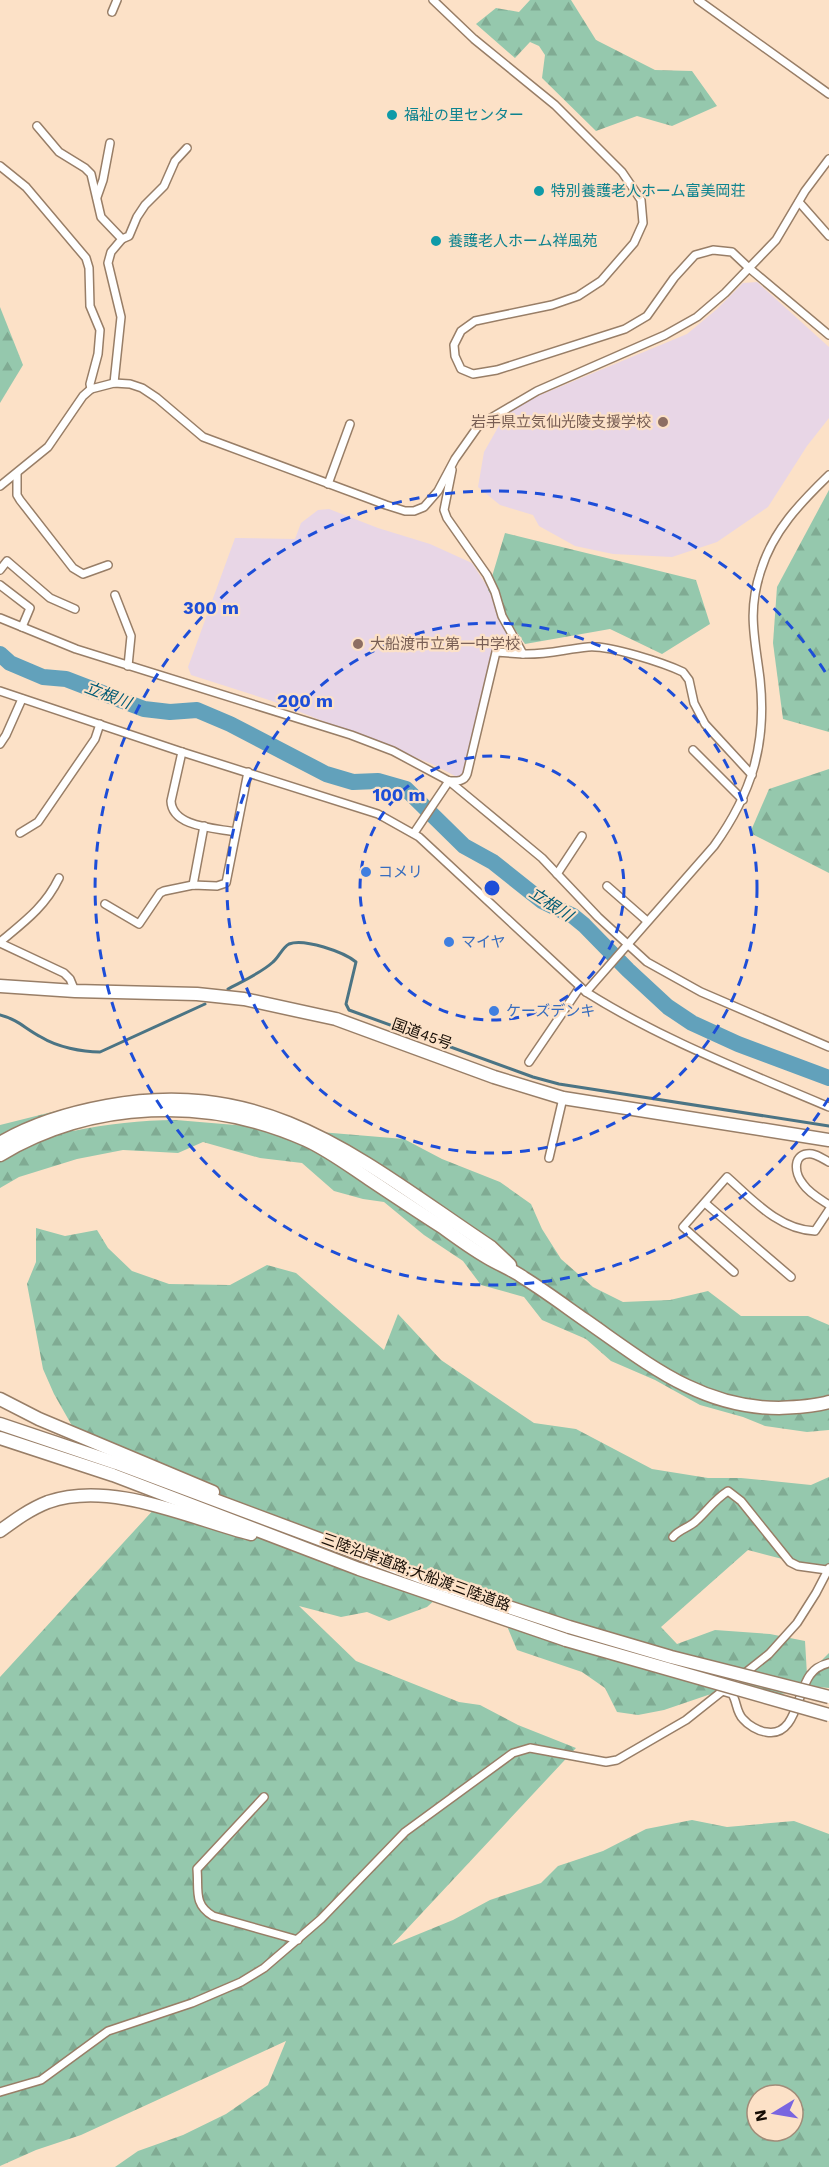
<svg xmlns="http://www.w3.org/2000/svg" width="829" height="2167" viewBox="0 0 829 2167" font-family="'Work Sans','Noto Sans JP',sans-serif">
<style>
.education{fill:#e8d6e6}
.forest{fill:url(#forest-firs);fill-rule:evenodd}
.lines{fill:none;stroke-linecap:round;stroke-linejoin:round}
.stream{stroke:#4b7484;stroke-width:3}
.river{stroke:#62a1bb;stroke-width:16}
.street-casing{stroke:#987e67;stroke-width:10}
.highway-casing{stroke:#987e67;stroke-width:15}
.street{stroke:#fff;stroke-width:7}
.highway{stroke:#fff;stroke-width:12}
.highway-bridge-casing{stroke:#987e67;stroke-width:15;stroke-linecap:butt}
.highway-bridge{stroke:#fff;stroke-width:12}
.ring{fill:none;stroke:#1d4ed8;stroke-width:3;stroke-dasharray:10 8}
.culture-dot{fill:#0f9aa8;stroke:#fce1c7;stroke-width:2}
.education-dot{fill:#8d6e63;stroke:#fce1c7;stroke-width:2}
.shop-dot{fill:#3f7fe0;stroke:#fce1c7;stroke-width:2}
.labels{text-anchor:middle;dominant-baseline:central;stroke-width:4.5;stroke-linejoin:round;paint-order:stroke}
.culture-label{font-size:15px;fill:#0d838f;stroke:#fce1c7;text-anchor:start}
.education-label{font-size:15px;fill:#785e54;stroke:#fce1c7;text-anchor:end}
.shop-label{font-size:15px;fill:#366cbe;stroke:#fce1c7;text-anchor:start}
.street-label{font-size:15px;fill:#150c04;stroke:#fce1c7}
.water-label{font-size:16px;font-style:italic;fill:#005b75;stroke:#fce1c7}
.centre{fill:#1d4ed8;stroke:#fce1c7;stroke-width:3}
.ring-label{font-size:18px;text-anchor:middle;font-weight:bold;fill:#1d4ed8;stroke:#fce1c7;stroke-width:4.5;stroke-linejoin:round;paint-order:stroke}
</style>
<defs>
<pattern id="forest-firs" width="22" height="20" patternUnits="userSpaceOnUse" patternTransform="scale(1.5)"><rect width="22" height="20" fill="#95c8ad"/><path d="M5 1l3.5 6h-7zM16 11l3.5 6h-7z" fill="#80ab93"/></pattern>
</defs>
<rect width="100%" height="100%" fill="#fce1c7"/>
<!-- education -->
<g class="education">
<polygon points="757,282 829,347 829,418 807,446 768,507 717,542 672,557 613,554 575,546 539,526 533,515 500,505 478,487 484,452 509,408 687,334 717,309 743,283"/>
<polygon points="329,509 378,528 430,544 472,563 523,642 511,648 493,646 465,771 459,778 432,764 272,701 191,675 188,667 235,538 295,539 301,523 318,510"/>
</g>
<!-- forest -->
<g class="forest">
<polygon points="530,0 571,0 596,40 655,70 692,71 717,106 672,126 637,116 596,131 542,78 545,55 539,46 530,42 515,58 476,24 496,8 519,12"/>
<polygon points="0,307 23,365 0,403"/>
<polygon points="829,490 829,732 783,719 773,643 777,587"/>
<polygon points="505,533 696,580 710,624 662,654 610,629 525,644 488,590"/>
<polygon points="829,769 829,873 750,833 769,789"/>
<path d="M64,1109l9,22c35,-7 67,-11 103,-11l228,19 38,20 58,23 31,22 11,25 19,30 32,28 30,15 47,-2 38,-9 33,25h67l21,9v105l-22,2 -42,-6 -22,-9 -43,-12 -45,-25 -44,-19 -25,-22 -44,-19 -18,-23 -43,-12 -18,-24 -39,-26 -40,-33 -21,-3 -29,-8 -32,-28 -42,-5 -57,-16 -25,11 -55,-3 -46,9 -58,18 -19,11v-63z"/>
<path d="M36,1228l29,8 32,-6 11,18 24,23 37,13 61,1 37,-20 29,8 88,77 14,-36 43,46 93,63 42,6 76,40 56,9h33l70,7 18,-8v94l-81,-21 -87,77 16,17 38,-14 55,4 35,7 2,34 22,-22v35l-10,-1 -49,9 -29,-8 -33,7 -44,15 -26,5 -21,-3 -12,-24 -23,-16 -65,-22 -13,-31 -2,-13 -25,-22 -20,3 -19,10 -11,10 -38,14 -22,-9 -26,5 -42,-11 57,55 103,41 21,3 38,20 58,23 -184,197 61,-25 37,-20 51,-17 17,-17 45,-15 43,-22 46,-9 35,7 67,-6 35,13v333h-714l23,-16 45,-16 43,-21 42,-29 18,-44 -205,94 -45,15 -36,16v-489l168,-183 -36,-13 -57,-50 -21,-37 -11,-25 -16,-85 9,-22zM757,2095h36v36h-36z"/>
</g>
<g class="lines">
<!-- stream -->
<g class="stream">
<path d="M228,989c15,-8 33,-16 45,-27 6,-5 9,-14 16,-18 15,-6 55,8 67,18l-10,42 3,6 184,67 26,7 270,42"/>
<path d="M0,1015c19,5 24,13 41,22 16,10 41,15 59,15l105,-48"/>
</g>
<!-- river -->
<polyline class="river" points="0,654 10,663 43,677 66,679 144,709 170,712 197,710 230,724 326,774 353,782 378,781 406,789 464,846 493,862 542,901 573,916 584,925 628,970 668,1007 692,1023 738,1044 829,1078"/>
<!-- street casing -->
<g class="street-casing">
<g id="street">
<polyline points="433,0 474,39 555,105 622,172 641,200 643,223 634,243 601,281 578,296 552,305 475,321 461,331 454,345 455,356 461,369 473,374 497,370 625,329 647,316 674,278 695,255 713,250 732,252 749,268 776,240 805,191 829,159"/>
<polyline points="698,0 829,94"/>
<polyline points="112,12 117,0"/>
<polyline points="37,126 59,152 85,168 91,174 101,217 122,239 111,252 108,263 121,317 114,383"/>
<polyline points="0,166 26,187 86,258 89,268 90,306 100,330 98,354 90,384 91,389"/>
<polyline points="97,197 103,180 110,143"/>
<polyline points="799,202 829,236"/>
<polyline points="122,239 129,236 137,217 145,205 164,186 175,161 187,148"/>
<polyline points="17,474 17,495 20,500 73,568 83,574 108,565"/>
<polyline points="328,484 350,424"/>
<polyline points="0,486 48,447 83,396 91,389 114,383 130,384 142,388 157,398 203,437 386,505 405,511 414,511 424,507 438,491 455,459 479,425 537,391 665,335 697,317 725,293 749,268 829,335"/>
<polyline points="0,570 7,561 50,598 75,609"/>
<polyline points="0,585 30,608 22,627"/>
<polyline points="115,595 131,636 128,666"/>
<polyline points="0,618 76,649 351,735 393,751 449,781 542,858 598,917 647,962 701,992 829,1047"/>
<path d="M523,654c23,1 43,-5 65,-7 21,-2 76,16 95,25l6,8 5,23 11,21 47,51"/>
<path d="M0,691l182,61 196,62 41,23 167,155c76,48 161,80 243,115"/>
<polyline points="0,744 6,735 22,699"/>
<polyline points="693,750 743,800"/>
<path d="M182,752l-11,49c1,26 44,27 64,31"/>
<path d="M449,781c8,0 15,1 18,-7l29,-122 27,2 -21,-38 -7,-24 -8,-17 -40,-57 -3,-8 8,-40"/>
<polyline points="20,833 38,822 95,739 100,724"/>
<polyline points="414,833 449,781"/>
<polyline points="557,874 582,836"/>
<polyline points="193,885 204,826"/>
<polyline points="607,886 647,921"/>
<polyline points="105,904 139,924 160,893 164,891 193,885 217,886 226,883 248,772"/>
<path d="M0,942c24,-20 45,-35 59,-64"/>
<polyline points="0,943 64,973 70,979 75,991"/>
<path d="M586,992l128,-146c38,-53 53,-102 46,-167 -5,-41 -13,-67 1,-109 12,-39 39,-67 68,-95"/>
<polyline points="529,1062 580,987"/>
<polyline points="549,1158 563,1098"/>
<path d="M829,1162c-6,-3 -11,-7 -17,-8 -20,-2 -18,19 -9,30 6,9 17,15 26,21"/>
<polyline points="705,1203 791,1277"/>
<path d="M734,1272l-51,-45 44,-50c25,22 52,53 88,54l14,-21"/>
<path d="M673,1537c6,-8 16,-9 23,-16 13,-12 17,-20 32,-30l13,10 49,61 8,4 29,4"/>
<path d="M722,1691l10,3c5,7 4,18 11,25 5,6 15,12 23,13 30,6 31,-40 44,-57 5,-7 11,-10 19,-12"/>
<path d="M264,1797l-67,72c2,21 -4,35 16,47l85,24"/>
<polyline points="0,2092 41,2080 108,2031 192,2003 241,1982 264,1968 321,1919 405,1832 513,1753 530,1748 606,1762 617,1760 686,1720 769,1654 797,1623 816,1593 829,1568"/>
</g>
</g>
<!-- highway casing -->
<g class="highway-casing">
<g id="highway">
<polyline points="0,986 75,991 197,994 244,999 336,1019 494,1077 563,1098 829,1140"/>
<path d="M0,1143c34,-20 69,-30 107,-37 162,-31 259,58 384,141l19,18"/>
<path d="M0,1155c92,-55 208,-59 306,-15 22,10 42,25 63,39 24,16 48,32 73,48 15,11 30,22 46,31 12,7 25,12 36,20 21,13 41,28 61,42 62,43 115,88 194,88 17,-1 34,-1 50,-6"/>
<polyline points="0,1399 39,1419 213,1492"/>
<polyline points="0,1424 116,1463 442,1585 569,1627"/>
<polyline points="0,1438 113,1475 359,1569 566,1640"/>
<path d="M0,1531c15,-11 30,-22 48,-29 63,-22 141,16 203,32"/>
</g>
</g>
<!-- street -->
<use href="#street" class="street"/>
<!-- highway -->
<use href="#highway" class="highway"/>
<!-- highway-bridge casing -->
<g class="highway-bridge-casing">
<g id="highway-bridge">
<polyline points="569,1627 671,1657 829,1697"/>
<polyline points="566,1640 829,1715"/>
</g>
</g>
<!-- highway-bridge -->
<use href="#highway-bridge" class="highway-bridge"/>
</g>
<!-- distance rings -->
<g class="ring">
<circle cx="492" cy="888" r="132"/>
<circle cx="492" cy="888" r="265"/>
<path d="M829 1098A397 397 0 1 1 829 678"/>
</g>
<!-- markers -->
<g class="culture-dot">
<circle cx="392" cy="115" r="6"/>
<circle cx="539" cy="191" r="6"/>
<circle cx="436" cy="241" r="6"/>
</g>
<g class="education-dot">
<circle cx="663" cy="422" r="6"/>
<circle cx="358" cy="644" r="6"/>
</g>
<g class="shop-dot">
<circle cx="366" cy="872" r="6"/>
<circle cx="449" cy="942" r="6"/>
<circle cx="494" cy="1011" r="6"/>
</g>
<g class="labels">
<!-- culture labels -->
<g class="culture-label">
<text x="404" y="115">福祉の里センター</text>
<text x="551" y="191">特別養護老人ホーム富美岡荘</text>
<text x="448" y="241">養護老人ホーム祥風苑</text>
</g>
<!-- education labels -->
<g class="education-label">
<text x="651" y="422">岩手県立気仙光陵支援学校</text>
<text x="370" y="644" text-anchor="start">大船渡市立第一中学校</text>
</g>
<!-- shop labels -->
<g class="shop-label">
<text x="378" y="872">コメリ</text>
<text x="461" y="942">マイヤ</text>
<text x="506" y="1011">ケーズデンキ</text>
</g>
<!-- street labels -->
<g class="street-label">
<text transform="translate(422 1034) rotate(20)">国道45号</text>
<text transform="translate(416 1572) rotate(20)">三陸沿岸道路;大船渡三陸道路</text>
</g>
<!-- water labels -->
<g class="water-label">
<text transform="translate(108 695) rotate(21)">立根川</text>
<text transform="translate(551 904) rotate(33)">立根川</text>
</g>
</g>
<circle cx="492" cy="888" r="9" class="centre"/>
<g class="ring-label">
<text x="211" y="614">300 m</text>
<text x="305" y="707">200 m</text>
<text x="399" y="801">100 m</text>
</g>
<!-- north arrow -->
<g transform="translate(775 2113) rotate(259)"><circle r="28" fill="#fce1c7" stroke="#a08c79" stroke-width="1.5"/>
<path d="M0-4.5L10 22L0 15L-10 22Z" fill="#7965e0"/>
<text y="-9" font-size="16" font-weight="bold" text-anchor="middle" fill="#150c04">N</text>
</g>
</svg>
